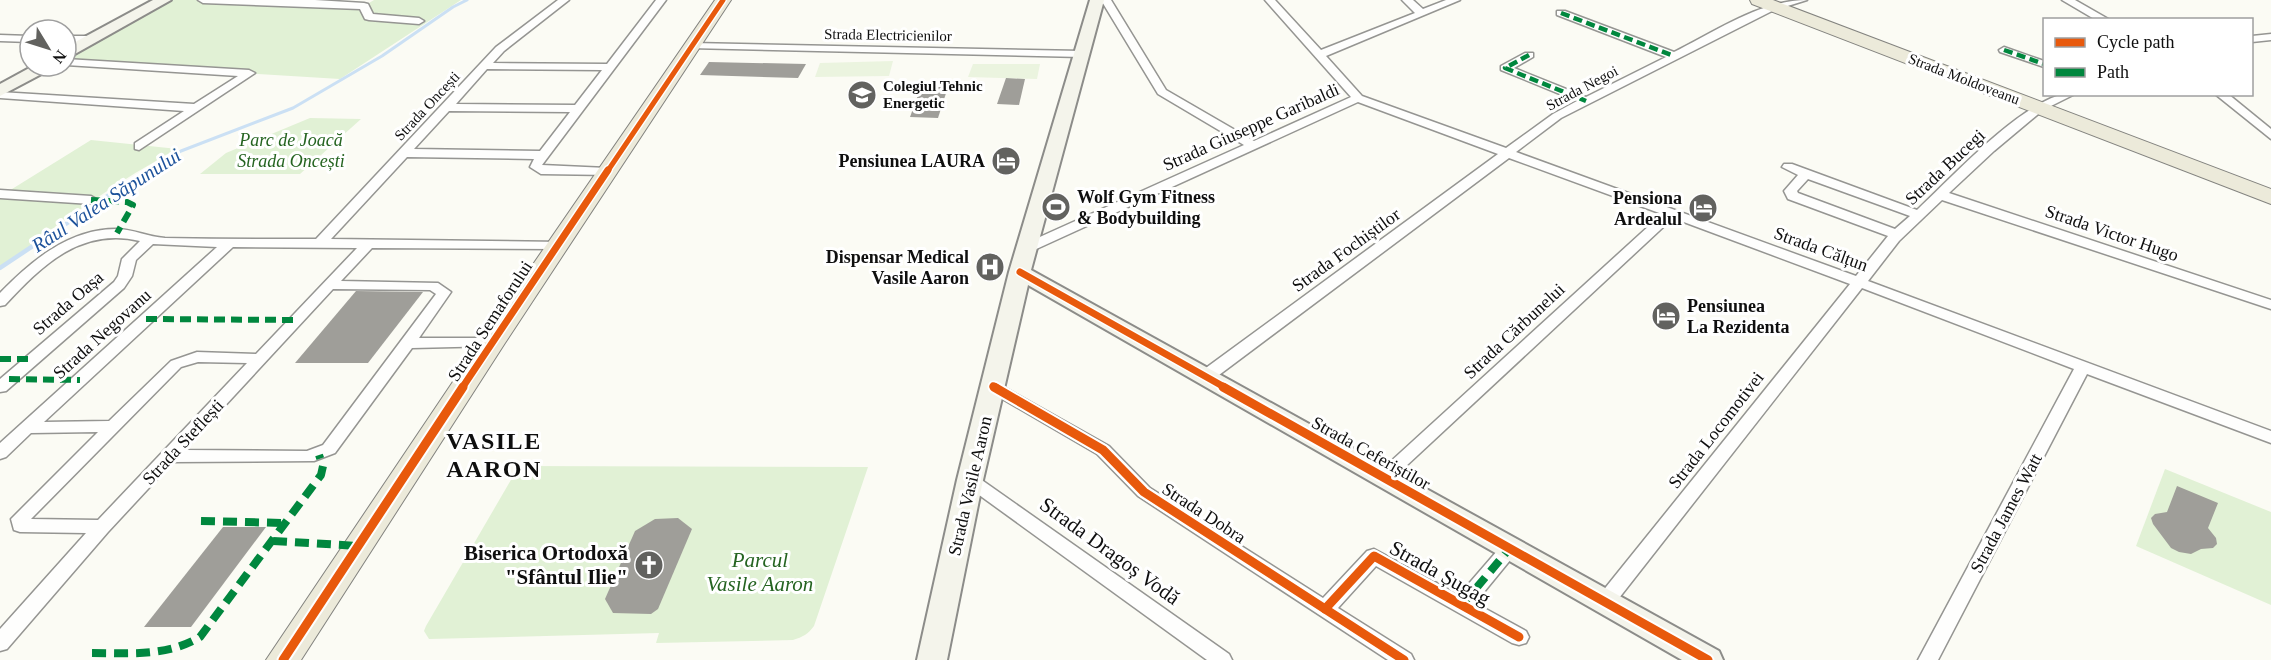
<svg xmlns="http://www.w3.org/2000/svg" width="2271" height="660" viewBox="0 0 2271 660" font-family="Georgia,serif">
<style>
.green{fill:#e1f1d5}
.pitch{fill:#ebf4df}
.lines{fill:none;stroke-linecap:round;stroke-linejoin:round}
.stream-far1{stroke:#cbe0f4;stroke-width:3}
.stream{stroke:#cbe0f4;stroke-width:4.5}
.building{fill:#9f9e99}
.street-casing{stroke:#959592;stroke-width:3}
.secondary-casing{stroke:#8c8c89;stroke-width:4}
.primary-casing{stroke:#83837f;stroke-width:2}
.street{fill:#fefefd;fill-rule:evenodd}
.secondary{fill:#f4f4eb;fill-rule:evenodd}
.primary{fill:#eceada;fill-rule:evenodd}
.quiet-far2{stroke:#00873e;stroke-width:4.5;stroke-dasharray:9 4.5;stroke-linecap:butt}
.quiet-far1{stroke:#00873e;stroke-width:6;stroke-dasharray:11 6;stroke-linecap:butt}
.quiet{stroke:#00873e;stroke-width:8;stroke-dasharray:14 8;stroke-linecap:butt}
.cycleway-far2-casing{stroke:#fff;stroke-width:8}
.cycleway-far1-casing{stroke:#fff;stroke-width:10}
.cycleway-casing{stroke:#fff;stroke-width:13}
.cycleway-far2{stroke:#e8590c;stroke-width:5}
.cycleway-far1{stroke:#e8590c;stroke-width:7}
.cycleway{stroke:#e8590c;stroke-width:9}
.labels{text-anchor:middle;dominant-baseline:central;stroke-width:6;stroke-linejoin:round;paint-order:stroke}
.far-street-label{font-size:15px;fill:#0f0f0f;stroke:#fff}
.far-poi-label{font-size:15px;font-weight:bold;fill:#0f0f0f;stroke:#fff;text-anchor:start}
.street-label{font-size:18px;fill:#0f0f0f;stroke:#fff}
.park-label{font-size:18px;font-style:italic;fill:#256421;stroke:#fff}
.poi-label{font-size:18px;font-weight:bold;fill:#0f0f0f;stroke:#fff;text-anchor:end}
.water-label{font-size:20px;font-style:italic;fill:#1d529b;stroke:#fff}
.near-street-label{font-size:21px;fill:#0f0f0f;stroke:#fff}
.near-poi-label{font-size:21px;font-weight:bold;fill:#0f0f0f;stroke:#fff;text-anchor:end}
.near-park-label{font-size:21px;font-style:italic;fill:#256421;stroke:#fff}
.district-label{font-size:24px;font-weight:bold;letter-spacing:1.5px;fill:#0f0f0f;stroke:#fff}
</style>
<rect width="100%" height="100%" fill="#fbfbf4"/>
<!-- green -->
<g class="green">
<polygon points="164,0 326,0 369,3 374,0 461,0 340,79 66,62 66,54"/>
<polygon points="310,118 361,119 300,174 200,174 226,153"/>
<path d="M91,140l87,9c-65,34 -121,76 -178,120v-75h4z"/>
<path d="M519,466l349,1 -54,159c-6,8 -11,11 -21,14l-137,3 3,-10 -230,6 -5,-8 2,-5z"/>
<polygon points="2165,469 2271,512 2271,605 2136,546"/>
</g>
<!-- pitch -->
<g class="pitch">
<polygon points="893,61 889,76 815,77 820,63"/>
<polygon points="973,64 1040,64 1037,79 968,77"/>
</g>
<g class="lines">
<!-- stream-far1 -->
<polyline class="stream-far1" points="149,172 181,151 293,108 382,56 453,7 467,0"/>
<!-- stream -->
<polyline class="stream" points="0,268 109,195 128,188 151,170"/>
</g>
<!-- building -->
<g class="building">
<polygon points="709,62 806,64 798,78 700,75"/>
<polygon points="1006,78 1025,79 1019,105 997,104"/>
<polygon points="921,87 948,87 938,118 910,117"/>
<polygon points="356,291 423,292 368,363 295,363"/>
<polygon points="2177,486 2218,503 2208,528 2216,538 2217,544 2213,548 2201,549 2191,554 2179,552 2171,548 2153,524 2151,518 2155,514 2167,512"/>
<polygon points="678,518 692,529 658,609 651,614 613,613 605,599 635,531 655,519"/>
<polygon points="223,527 266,527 191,627 144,627"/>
</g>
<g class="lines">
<!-- street casing -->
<g class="street-casing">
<g id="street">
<polygon points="198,0 315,0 364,3 368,4 373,14 419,18 424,21 419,24 369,20 365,19 360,9 203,3"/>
<path d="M558,0h11l-65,51 -11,12 114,1 49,-64h10l-124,165 65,3 4,1 2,3 -2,3 -70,-1 -11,-7 4,-8 -127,-2 -76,82 232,3 2,3 -2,3 -5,1 -186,-1 -31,33 97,2 13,9 -32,46h73l8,5 -3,3 -85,2 -77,105 -21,8 -141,1 -65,70 -101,117 -7,2v-22l86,-96 -66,-1 -6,-2 -3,-11 87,-87 -67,1 -25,24 -6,2v-16l217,-196 -64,-3 -17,16 -4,16 -8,12 -118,103 -6,1v-13l114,-97 4,-6 4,-17 18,-18c-59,-14 -98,24 -135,64l-5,1v-13c31,-32 69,-64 116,-64 17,0 33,8 49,9 51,1 101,1 151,1l180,-192zM487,69l115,1 -27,35 -119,-1zM449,111l121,1 -30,39 -126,-2zM233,247l124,1 -101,106 -59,-2 -26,9 -62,60 -65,1zM333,289l97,1 6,4 -113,151 -16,6 -123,-1zM198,362l49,1 -149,157 -67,-1 150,-152z"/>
<path d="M1101,0h10l55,90 88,51 97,-44 -86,-97h10l46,50 94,-37 -13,-13h11l10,9 23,-9h14l-134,56 36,40 144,52 47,-34 24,-13 -76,-31v-4l24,-13h8v4l-19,11 72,29 80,-40 -109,-42v-4h8l109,41c41,-20 86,-52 133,-52l-35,11 -211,107 -45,34 340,124 32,-40 -100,-37 -4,-8 14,-16 -16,-8 2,-3h8l125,46c35,-33 96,-99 140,-114 6,-2 12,-2 18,-2l-32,16 -49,41 -45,42 322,107v9l-329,-109 -43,41 -31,40 403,150v12l-184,-69 -149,286h-20l156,-291 -212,-81 -250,319 -7,3 -7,-3 -3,-5 3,-5 252,-313 -177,-66 -283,263h-12l-3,-4 3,-4 284,-259 -153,-56 -298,223h-12l-2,-4 2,-4 299,-219 -140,-52 -326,149h-10l-2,-3 2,-3 222,-100 -86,-51zM1808,179l102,37 -15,13 -97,-36 -1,-2z"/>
<polygon points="2062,0 2075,0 2110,20 2096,20"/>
<polygon points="2271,34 2271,40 2252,42 2252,36"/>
<polygon points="0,35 30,36 30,42 0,41"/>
<polygon points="66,36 93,36 98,39 93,42 66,42"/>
<polygon points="693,43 1082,51 1087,54 1082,57 689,48 688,46"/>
<polygon points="2004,47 2044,61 2044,67 2000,52 1999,50"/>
<polygon points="66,59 249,70 255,73 139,150 135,149 135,143 184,111 0,98 0,92 194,104 238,76 66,65"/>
<polygon points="2215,94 2228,94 2271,129 2271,139"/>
<polygon points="0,190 91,196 98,200 91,204 0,198"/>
<polygon points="993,381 1109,446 1150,488 1323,598 1367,551 1374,549 1459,595 1504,543 1510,541 1516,543 1519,548 1516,553 1475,603 1526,631 1529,637 1526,643 1519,645 1512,643 1376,566 1338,608 1411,654 1414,660 1388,660 1138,496 1097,454 987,390 985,386 987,382"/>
<polygon points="970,474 976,476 1229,654 1232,660 1207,660 964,484 961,480 964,476"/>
</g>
</g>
<!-- secondary casing -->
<g class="secondary-casing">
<g id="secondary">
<polygon points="153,0 171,0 66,59 66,47"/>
<polygon points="1090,0 1104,0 1031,270 1719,651 1723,660 1682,660 1028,285 983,480 947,660 917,660 957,480 1009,272"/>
<polygon points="33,66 53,66 51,69 0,96 0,84"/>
</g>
</g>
<!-- primary casing -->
<g class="primary-casing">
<g id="primary">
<polygon points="715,0 731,0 505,343 301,660 266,660 483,337"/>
<polygon points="1750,0 1773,0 2271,189 2271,204 1752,4"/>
</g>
</g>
<!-- street -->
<use href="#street" class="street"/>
<!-- secondary -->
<use href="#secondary" class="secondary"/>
<!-- primary -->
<use href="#primary" class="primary"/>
<!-- quiet-far2 -->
<g class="quiet-far2">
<polyline points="1561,13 1674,56"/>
<polyline points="2004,50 2044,64"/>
<polyline points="1529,55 1505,68 1586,101"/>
</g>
<!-- quiet-far1 -->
<g class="quiet-far1">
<polyline points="91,200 127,202 133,205 117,233"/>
<polyline points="146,319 297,320"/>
<polyline points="0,359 32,359"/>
<polyline points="9,379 80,380"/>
</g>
<!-- quiet -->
<g class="quiet">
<polyline points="201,521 285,523"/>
<polyline points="273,541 359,546"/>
<polyline points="1462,605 1510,548"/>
<path d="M92,653c38,0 74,4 108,-16l121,-162 2,-9 -4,-11"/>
</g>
<!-- cycleway-far2 casing -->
<g class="cycleway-far2-casing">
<polyline id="cycleway-far2" points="607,172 723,0"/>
</g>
<!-- cycleway-far1 casing -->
<g class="cycleway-far1-casing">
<g id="cycleway-far1">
<polyline points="1020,272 1226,388"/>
<polyline points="993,386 997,388"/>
<polyline points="462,388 608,170"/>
</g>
</g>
<!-- cycleway casing -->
<g class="cycleway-casing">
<g id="cycleway">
<polyline points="994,387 1103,450 1144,492 1404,660"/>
<polyline points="1223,387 1708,660"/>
<polyline points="1325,609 1374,556 1519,637"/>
<polyline points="283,660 463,387"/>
</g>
</g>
<!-- cycleway-far2 -->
<use href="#cycleway-far2" class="cycleway-far2"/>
<!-- cycleway-far1 -->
<use href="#cycleway-far1" class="cycleway-far1"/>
<!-- cycleway -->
<use href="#cycleway" class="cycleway"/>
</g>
<!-- icons -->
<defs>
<g id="school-disc" transform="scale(1.5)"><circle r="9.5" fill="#62625f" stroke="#fff"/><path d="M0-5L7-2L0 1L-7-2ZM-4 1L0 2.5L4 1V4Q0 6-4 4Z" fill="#fff"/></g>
<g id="hotel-disc" transform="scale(1.5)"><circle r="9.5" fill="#62625f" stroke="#fff"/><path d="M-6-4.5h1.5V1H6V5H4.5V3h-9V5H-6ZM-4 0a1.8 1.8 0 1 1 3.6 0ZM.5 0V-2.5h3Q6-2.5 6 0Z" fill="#fff"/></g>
<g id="stadium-disc" transform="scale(1.5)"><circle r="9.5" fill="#62625f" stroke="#fff"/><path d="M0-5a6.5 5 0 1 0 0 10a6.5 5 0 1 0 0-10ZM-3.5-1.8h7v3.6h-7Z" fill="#fff"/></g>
<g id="hospital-disc" transform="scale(1.5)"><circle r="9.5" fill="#62625f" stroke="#fff"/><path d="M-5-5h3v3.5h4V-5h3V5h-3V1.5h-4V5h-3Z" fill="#fff"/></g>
<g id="church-disc" transform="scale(1.5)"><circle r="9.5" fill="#62625f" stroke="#fff"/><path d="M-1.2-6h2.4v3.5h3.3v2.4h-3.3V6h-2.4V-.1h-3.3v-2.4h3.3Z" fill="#fff"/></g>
</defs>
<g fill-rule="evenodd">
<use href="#school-disc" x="862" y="95"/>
<use href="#hotel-disc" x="1006" y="161"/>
<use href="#stadium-disc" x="1056" y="207"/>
<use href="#hotel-disc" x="1703" y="208"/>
<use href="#hospital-disc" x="990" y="267"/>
<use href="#hotel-disc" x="1666" y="316"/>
<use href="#church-disc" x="649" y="565"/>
</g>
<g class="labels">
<!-- far-street labels -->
<g class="far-street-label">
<text transform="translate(888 35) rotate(1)">Strada Electricienilor</text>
<text transform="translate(1964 79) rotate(21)">Strada Moldoveanu</text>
<text transform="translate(1582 88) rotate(-28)">Strada Negoi</text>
<text transform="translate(427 106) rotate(-47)">Strada Oncești</text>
</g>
<!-- far-poi labels -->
<g class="far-poi-label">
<text x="883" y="86">Colegiul Tehnic<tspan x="883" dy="17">Energetic</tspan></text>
</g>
<!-- street labels -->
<g class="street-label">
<text transform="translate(1251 127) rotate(-24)">Strada Giuseppe Garibaldi</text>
<text transform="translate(1945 167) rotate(-43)">Strada Bucegi</text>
<text transform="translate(2112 233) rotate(19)">Strada Victor Hugo</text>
<text transform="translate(1821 249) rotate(20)">Strada Călțun</text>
<text transform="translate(1346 250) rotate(-36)">Strada Fochiștilor</text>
<text transform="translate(68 303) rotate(-41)">Strada Oașa</text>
<text transform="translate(490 321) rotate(-57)">Strada Semaforului</text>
<text transform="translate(1514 331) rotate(-43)">Strada Cărbunelui</text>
<text transform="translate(102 334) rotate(-42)">Strada Negovanu</text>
<text transform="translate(1716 430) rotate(-52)">Strada Locomotivei</text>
<text transform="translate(183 442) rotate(-47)">Strada Steflești</text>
<text transform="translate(1371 453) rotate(29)">Strada Ceferiștilor</text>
<text transform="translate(970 486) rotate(-77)">Strada Vasile Aaron</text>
<text transform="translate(1204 513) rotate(33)">Strada Dobra</text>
<text transform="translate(2006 513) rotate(-62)">Strada James Watt</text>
</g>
<!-- park labels -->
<g class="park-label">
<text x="291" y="140">Parc de Joacă<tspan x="291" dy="21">Strada Oncești</tspan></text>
</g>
<!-- poi labels -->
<g class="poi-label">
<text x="985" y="161">Pensiunea LAURA</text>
<text x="1077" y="197" text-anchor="start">Wolf Gym Fitness<tspan x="1077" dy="21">&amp; Bodybuilding</tspan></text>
<text x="1682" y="198">Pensiona<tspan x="1682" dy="21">Ardealul</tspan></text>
<text x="969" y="257">Dispensar Medical<tspan x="969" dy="21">Vasile Aaron</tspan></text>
<text x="1687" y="306" text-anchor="start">Pensiunea<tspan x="1687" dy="21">La Rezidenta</tspan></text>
</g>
<!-- water labels -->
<g class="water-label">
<text transform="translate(106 200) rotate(-33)">Râul Valea Săpunului</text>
</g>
<!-- near-street labels -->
<g class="near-street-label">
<text transform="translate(1110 551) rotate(36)">Strada Dragoș Vodă</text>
<text transform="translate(1440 573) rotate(29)">Strada Șugag</text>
</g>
<!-- near-poi labels -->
<g class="near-poi-label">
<text x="628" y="553">Biserica Ortodoxă<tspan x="628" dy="24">"Sfântul Ilie"</tspan></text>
</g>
<!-- near-park labels -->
<g class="near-park-label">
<text x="760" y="560">Parcul<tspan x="760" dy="24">Vasile Aaron</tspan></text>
</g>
<!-- district labels -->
<g class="district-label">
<text x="494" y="441">VASILE<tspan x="494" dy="28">AARON</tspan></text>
</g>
</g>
<!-- legend -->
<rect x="2043" y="18" width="210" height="78" fill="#ffffff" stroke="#9f9f9f" stroke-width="1.5"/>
<rect x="2055" y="38" width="30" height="9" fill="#e8590c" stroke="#9f9f9f" stroke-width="1.5"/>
<text x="2097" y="48" font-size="18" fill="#0f0f0f">Cycle path</text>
<rect x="2055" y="68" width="30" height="9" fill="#00873e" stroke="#9f9f9f" stroke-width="1.5"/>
<text x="2097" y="78" font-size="18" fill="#0f0f0f">Path</text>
<!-- north arrow -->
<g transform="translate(48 48) rotate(128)"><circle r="28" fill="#ffffff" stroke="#9f9f9f" stroke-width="1.5"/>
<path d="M0-4.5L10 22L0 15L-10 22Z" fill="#62625f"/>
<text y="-9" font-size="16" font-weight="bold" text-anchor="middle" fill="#0f0f0f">N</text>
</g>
</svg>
